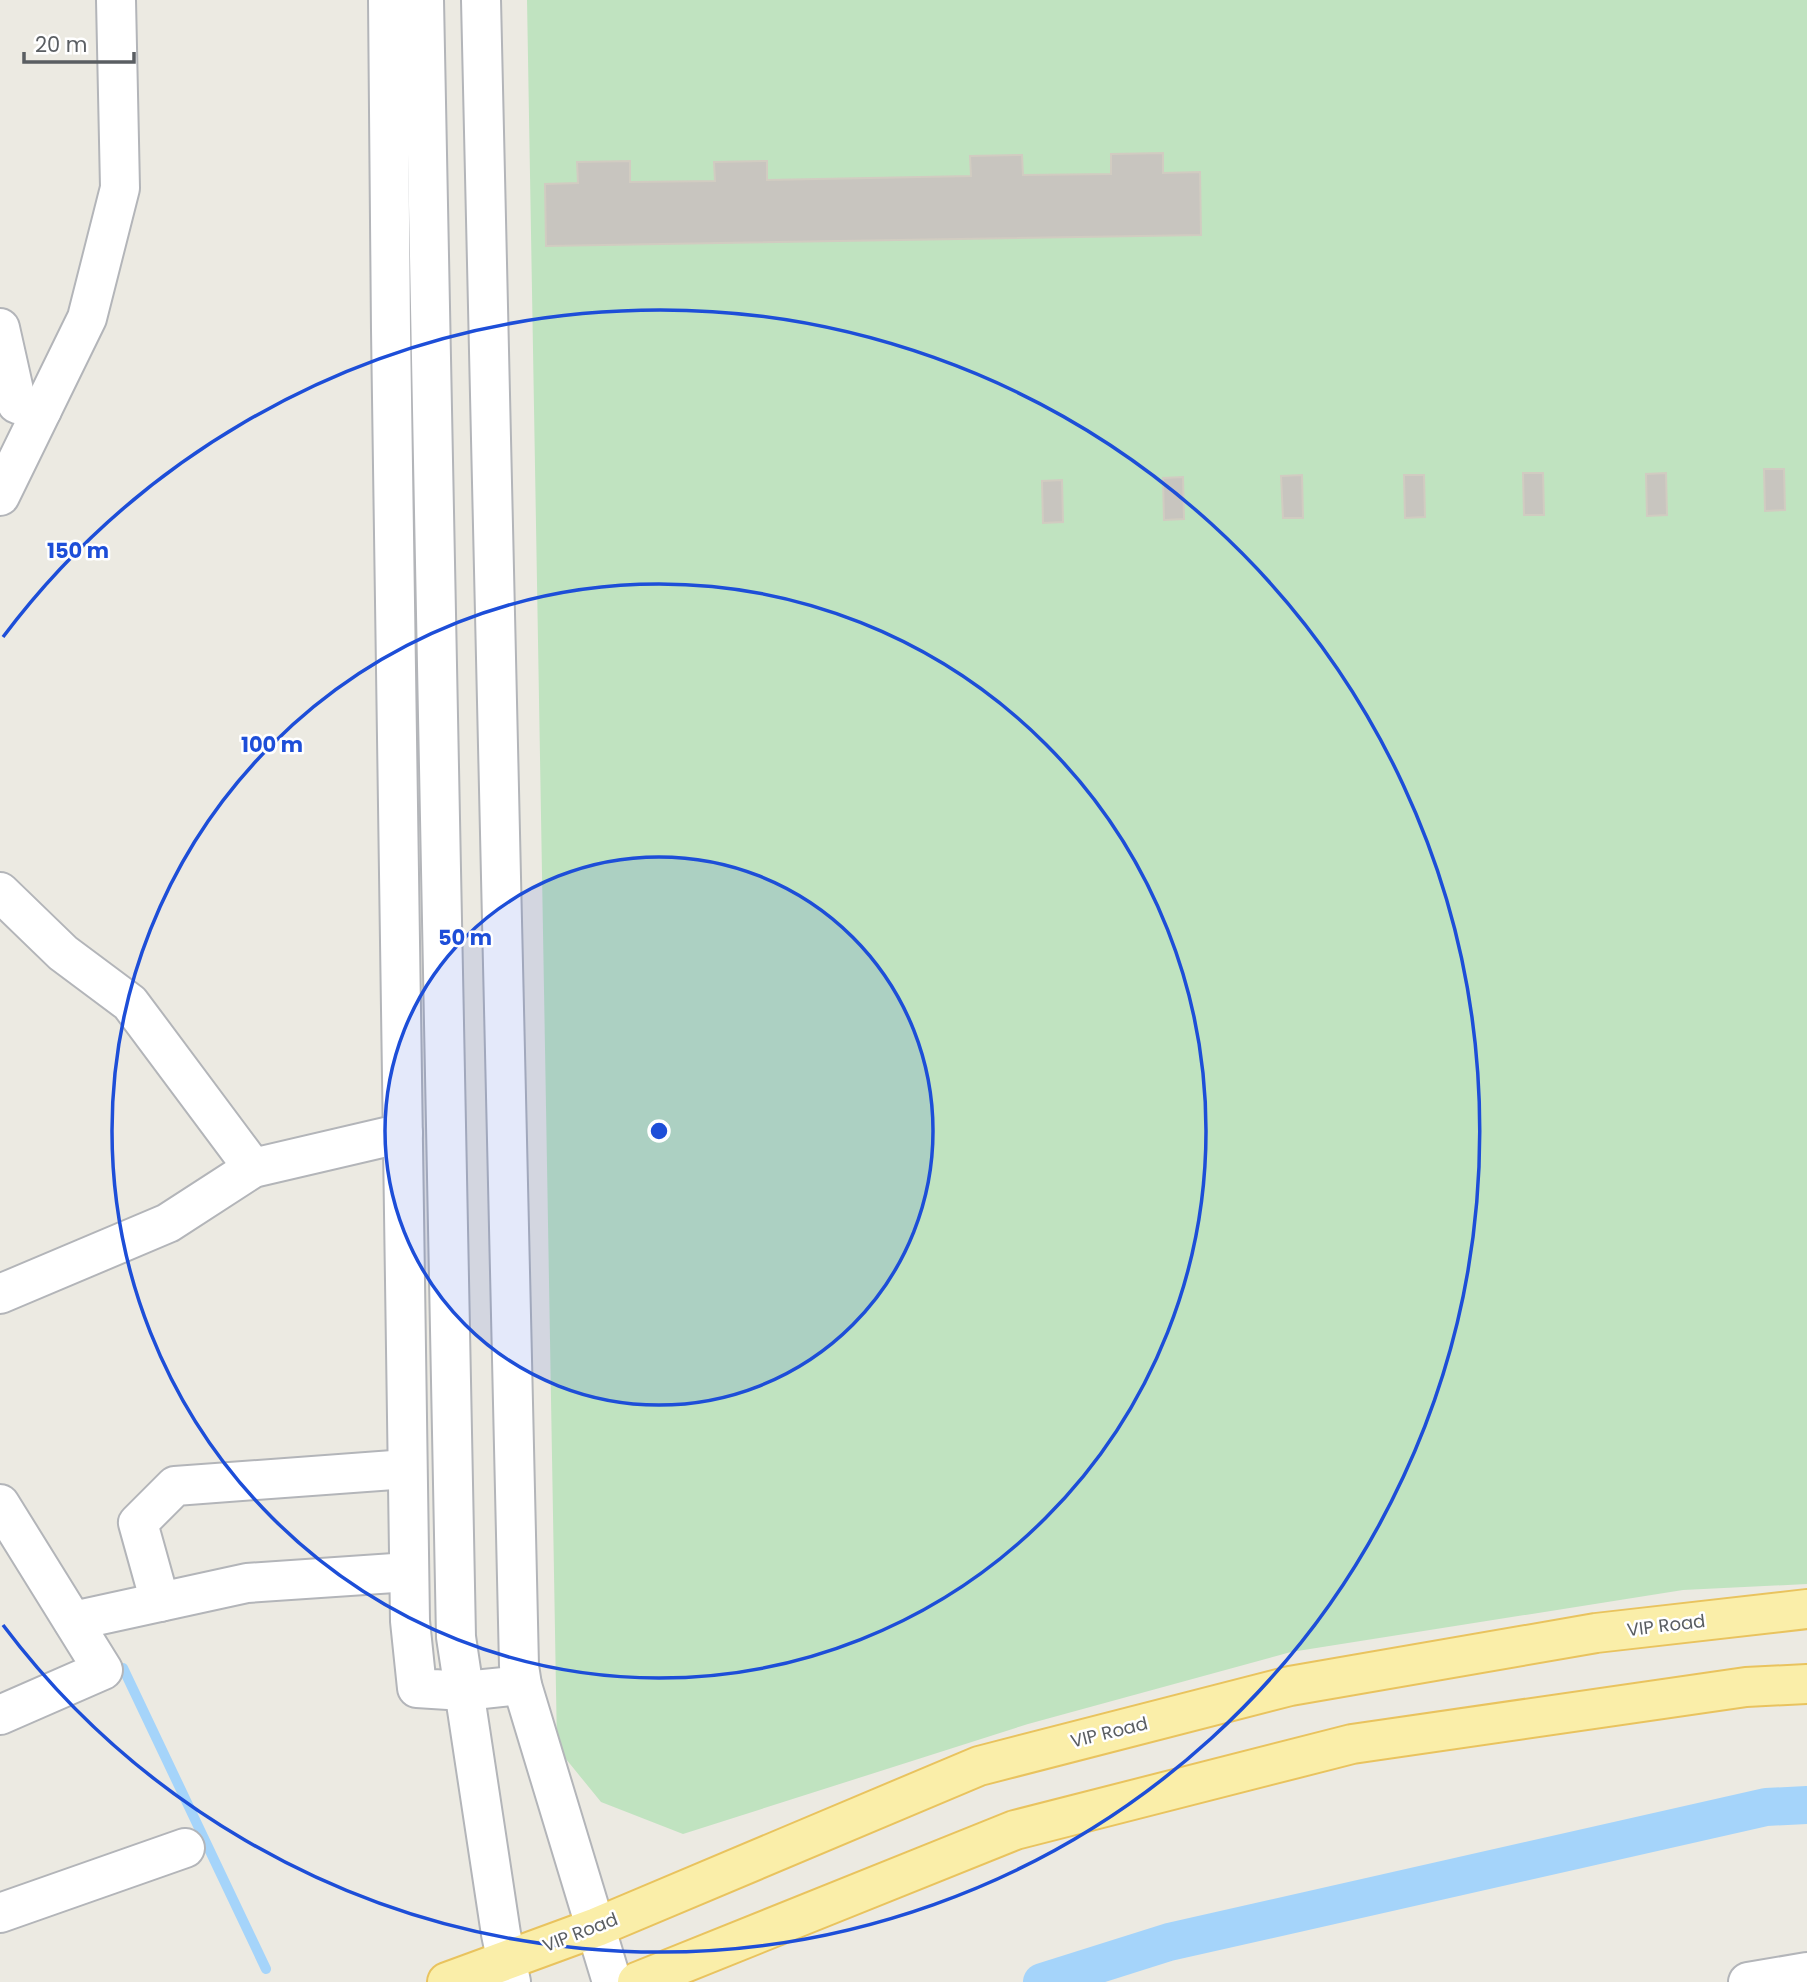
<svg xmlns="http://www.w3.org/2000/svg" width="1807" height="1982" viewBox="0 0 1807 1982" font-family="Poppins,sans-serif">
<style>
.green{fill:#c0e3c0}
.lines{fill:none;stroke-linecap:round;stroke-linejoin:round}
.stream{stroke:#a5d4fa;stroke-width:10}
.canal{stroke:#a5d4fa;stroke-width:38}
.building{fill:#c8c5bf;stroke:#d1ccc1;stroke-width:2}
.minor-casing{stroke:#b3b5b9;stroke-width:42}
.major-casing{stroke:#e9c35e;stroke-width:42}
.minor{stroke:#fff;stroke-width:38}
.major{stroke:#faeea9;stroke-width:38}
.ring{fill:none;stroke:#1d4ed8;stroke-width:3.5}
.labels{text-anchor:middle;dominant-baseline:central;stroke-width:5;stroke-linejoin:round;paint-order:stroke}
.street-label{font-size:18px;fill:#5a5e62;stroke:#fff}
.centre{fill:#1d4ed8;stroke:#fff;stroke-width:3.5}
.ring-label{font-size:21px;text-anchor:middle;font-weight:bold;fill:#1d4ed8;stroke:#fff;stroke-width:5;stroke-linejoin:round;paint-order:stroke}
</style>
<rect width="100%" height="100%" fill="#eceae2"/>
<!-- green -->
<polygon class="green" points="527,0 1807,0 1807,1584 1683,1590 1291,1652 1028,1724 683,1834 601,1802 557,1748"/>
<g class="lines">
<!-- stream -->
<polyline class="stream" points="123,1668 266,1969"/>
<!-- canal -->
<polyline class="canal" points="1042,1982 1169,1942 1766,1807 1807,1805"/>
</g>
<!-- building -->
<g class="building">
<polygon points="1163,153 1163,173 1200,172 1201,235 546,246 545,184 578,183 577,162 630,161 630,182 715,181 714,162 767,161 767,180 971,176 970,156 1022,155 1023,175 1111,174 1111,154"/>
<polygon points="1764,469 1784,469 1785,510 1765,511"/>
<polygon points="1523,473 1543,473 1544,515 1524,515"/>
<polygon points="1666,473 1667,515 1647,516 1646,474"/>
<polygon points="1302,475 1303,518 1283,518 1281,476"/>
<polygon points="1404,475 1424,475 1425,517 1405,518"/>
<polygon points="1183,477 1184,519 1164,520 1163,478"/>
<polygon points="1062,480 1063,522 1043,523 1042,481"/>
</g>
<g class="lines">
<!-- minor casing -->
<g class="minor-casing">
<g id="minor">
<polyline points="388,0 391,330 410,1621 417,1688 464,1691 522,1685"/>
<polyline points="424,0 456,1637 501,1934 511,1982"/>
<polyline points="481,0 519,1666 522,1685 612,1982"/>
<polyline points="0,328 17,404 42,410"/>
<polyline points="0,496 87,318 120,188 116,0"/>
<polyline points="0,892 63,953 130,1003 253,1168"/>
<polyline points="0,1294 168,1223 253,1168 403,1133"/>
<polyline points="0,1504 103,1670 0,1715"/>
<polyline points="160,1602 138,1523 175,1486 407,1469"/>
<polyline points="73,1621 247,1583 409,1572"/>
<polyline points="0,1913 185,1848"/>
<polyline points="1748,1982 1807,1972"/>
</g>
</g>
<!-- major casing -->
<g class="major-casing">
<g id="major">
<polyline points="447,1982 597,1927 979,1766 1290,1686 1596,1633 1807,1609"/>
<polyline points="637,1982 1015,1830 1352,1744 1746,1687 1807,1684"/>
</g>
</g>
<!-- minor -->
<use href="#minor" class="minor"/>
<!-- major -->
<use href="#major" class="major"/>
</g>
<!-- distance rings -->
<circle cx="659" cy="1131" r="274" fill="#1d4ed8" fill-opacity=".12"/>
<g class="ring">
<circle cx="659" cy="1131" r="274"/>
<circle cx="659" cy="1131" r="547"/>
<path d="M3 637A821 821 0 1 1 3 1625"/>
</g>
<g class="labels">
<!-- street labels -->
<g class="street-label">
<text transform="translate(1666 1625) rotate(-7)">VIP Road</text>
<text transform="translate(1109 1732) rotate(-14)">VIP Road</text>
<text transform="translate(580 1932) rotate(-21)">VIP Road</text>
</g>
</g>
<circle cx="659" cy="1131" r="10" class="centre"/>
<g class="ring-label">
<text x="78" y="558">150 m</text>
<text x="272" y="752">100 m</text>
<text x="465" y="945">50 m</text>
</g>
<!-- scale -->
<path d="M24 52v10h110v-10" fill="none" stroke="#5a5e62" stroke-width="3.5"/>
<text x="35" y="52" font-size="21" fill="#5a5e62" stroke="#ffffff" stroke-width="5" paint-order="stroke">20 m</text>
</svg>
